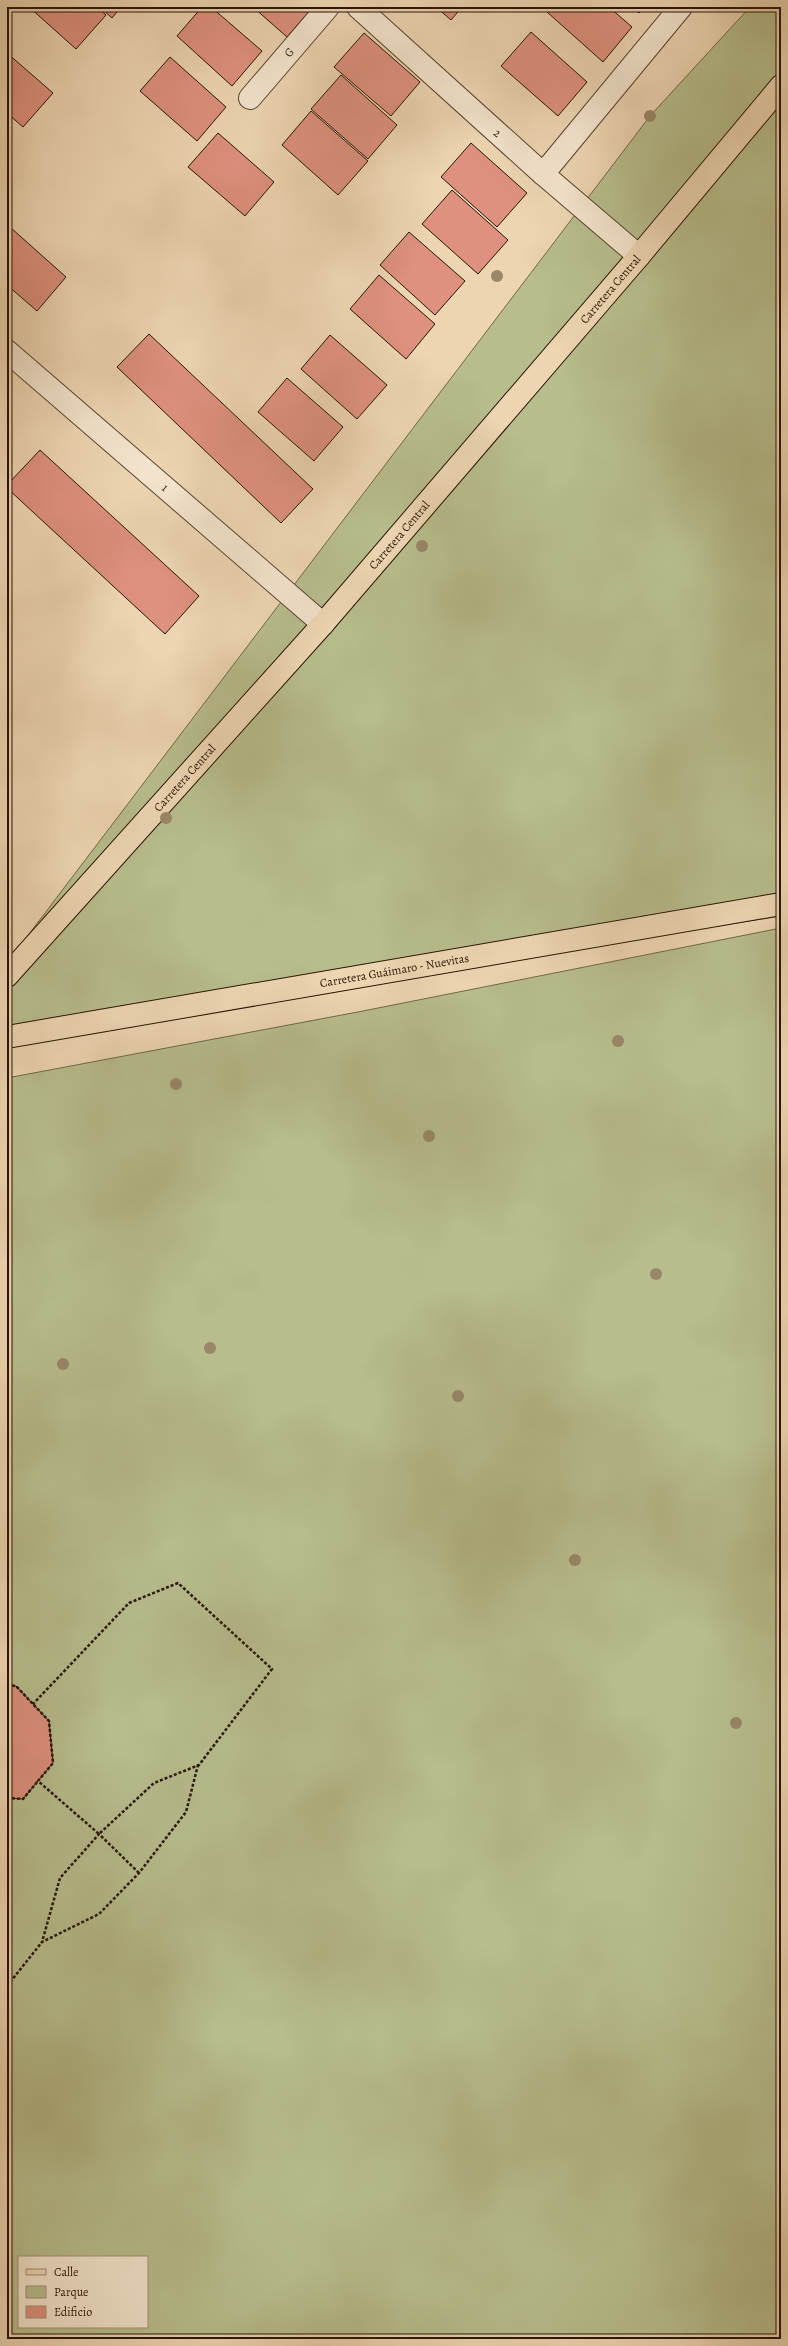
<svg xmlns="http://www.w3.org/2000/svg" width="788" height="2346" viewBox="0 0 788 2346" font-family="Alegreya,serif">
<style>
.green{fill:#b7bd8d;stroke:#6f6848;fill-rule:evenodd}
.building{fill:#de917f;stroke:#271404}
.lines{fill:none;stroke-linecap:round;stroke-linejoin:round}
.minor-casing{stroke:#584430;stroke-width:24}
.major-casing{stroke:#271404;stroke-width:24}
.highway-casing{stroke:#271404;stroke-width:24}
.path{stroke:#271404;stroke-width:2.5;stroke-dasharray:3 2;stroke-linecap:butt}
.minor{stroke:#f3e4cd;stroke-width:22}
.major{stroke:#edd5b2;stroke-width:22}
.highway{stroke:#edd5b2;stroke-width:22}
.tree{fill:#988769}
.labels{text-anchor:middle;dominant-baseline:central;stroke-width:3;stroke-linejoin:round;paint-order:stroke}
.street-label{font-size:12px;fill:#271404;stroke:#f3e4cd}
</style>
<rect width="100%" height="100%" fill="#edd5b2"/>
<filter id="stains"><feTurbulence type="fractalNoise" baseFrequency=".005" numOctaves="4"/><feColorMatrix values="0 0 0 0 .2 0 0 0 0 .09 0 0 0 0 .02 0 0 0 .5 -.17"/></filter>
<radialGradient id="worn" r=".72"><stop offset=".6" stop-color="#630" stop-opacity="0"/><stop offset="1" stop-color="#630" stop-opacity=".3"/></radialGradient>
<!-- green -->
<g class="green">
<polygon points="750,7 781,7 781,916 7,1038 7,963 650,116"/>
<path d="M781,928v1411h-774v-1261l356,-67zM19,2257h128v70h-128z"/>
</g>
<!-- building -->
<g class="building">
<polygon points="29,7 97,7 106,15 76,49"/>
<polygon points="100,7 121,7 112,18"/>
<polygon points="202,7 211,7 262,51 232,86 177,36"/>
<polygon points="253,7 313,7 287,37"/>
<polygon points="436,7 462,7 451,20"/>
<polygon points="551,7 609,7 632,27 603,62 547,12"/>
<polygon points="632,7 644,7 639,13"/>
<polygon points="531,32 587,82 558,116 501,66"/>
<polygon points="364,33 420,82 391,116 334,67"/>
<polygon points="7,53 53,93 23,127 7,113"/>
<polygon points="170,57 226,107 197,141 140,91"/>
<polygon points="341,75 397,125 368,159 311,109"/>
<polygon points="311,111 368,161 338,195 282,145"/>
<polygon points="218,133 274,182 245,216 188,167"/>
<polygon points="471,143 527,193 497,227 441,177"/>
<polygon points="452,190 508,240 478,274 422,224"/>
<polygon points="11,228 66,277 37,311 7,285 7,232"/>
<polygon points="409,232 465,281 435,315 380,265"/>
<polygon points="379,275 435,324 406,359 350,309"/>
<polygon points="149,334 313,489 281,523 117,367"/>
<polygon points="330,335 387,385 357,419 301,369"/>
<polygon points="287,378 343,427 314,461 258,412"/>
<polygon points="40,450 199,596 165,634 7,488 7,485"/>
<polygon points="7,1685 16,1686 49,1721 53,1763 23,1799 7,1798"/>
</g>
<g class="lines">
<!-- minor casing -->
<g class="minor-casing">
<g id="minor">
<path id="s1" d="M358,7l185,167 96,82"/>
<path id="s2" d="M250,98l78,-91"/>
<polyline points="543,174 681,7"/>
<path id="s3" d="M7,351l316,273"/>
</g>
</g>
<!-- major casing -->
<g class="major-casing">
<g id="major">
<path id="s4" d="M7,1037l774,-133"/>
</g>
</g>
<!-- highway casing -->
<g class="highway-casing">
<g id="highway">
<path id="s5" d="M7,976l316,-352 316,-368 142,-170"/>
</g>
</g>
<!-- path -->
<g class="path">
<polyline points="7,1685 16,1686 49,1721 53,1763 38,1781 99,1834 154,1783 199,1765 272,1669 178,1583 129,1603 33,1704"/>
<polyline points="7,1798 23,1799 38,1781"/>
<polyline points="139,1873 99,1834 60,1878 42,1942 99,1914 139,1873 186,1812 198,1765"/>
<polyline points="7,1986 42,1942"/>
</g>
<!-- minor -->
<use href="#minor" class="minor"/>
<!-- major -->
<use href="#major" class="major"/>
<!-- highway -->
<use href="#highway" class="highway"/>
</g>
<!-- trees -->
<g class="tree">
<circle cx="650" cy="116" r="6"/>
<circle cx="497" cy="276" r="6"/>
<circle cx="422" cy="546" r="6"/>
<circle cx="166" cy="818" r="6"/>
<circle cx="618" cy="1041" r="6"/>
<circle cx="176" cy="1084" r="6"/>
<circle cx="429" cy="1136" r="6"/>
<circle cx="656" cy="1274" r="6"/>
<circle cx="210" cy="1348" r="6"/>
<circle cx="63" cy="1364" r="6"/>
<circle cx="458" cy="1396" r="6"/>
<circle cx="575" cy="1560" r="6"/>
<circle cx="736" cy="1723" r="6"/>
</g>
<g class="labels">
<!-- street labels -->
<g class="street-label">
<text stroke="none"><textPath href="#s2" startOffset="60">G</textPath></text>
<text stroke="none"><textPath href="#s1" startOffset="188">2</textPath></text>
<text stroke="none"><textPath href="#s5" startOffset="914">Carretera Central</textPath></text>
<text stroke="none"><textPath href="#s3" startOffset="209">1</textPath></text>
<text stroke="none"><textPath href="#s5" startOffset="590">Carretera Central</textPath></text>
<text stroke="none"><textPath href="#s5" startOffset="266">Carretera Central</textPath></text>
<text stroke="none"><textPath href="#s4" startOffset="393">Carretera Guáimaro - Nuevitas</textPath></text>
</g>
</g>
<!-- margin -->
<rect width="788" height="2346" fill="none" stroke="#edd5b2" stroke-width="24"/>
<rect x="8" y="8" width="772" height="2330" fill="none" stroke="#271404" stroke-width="2"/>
<rect x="12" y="12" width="764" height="2322" fill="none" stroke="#271404"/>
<!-- legend -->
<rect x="18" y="2256" width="130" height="72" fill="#f3e4cd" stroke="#a1917d"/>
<rect x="26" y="2269" width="20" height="6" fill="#edd5b2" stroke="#a1917d"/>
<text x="54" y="2276" font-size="12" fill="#271404">Calle</text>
<rect x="26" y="2286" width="20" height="12" fill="#b7bd8d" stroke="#a1917d"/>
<text x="54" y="2296" font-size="12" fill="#271404">Parque</text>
<rect x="26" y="2306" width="20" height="12" fill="#de917f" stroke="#a1917d"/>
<text x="54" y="2316" font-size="12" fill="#271404">Edificio</text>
<rect width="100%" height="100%" filter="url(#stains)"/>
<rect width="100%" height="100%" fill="url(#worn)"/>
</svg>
